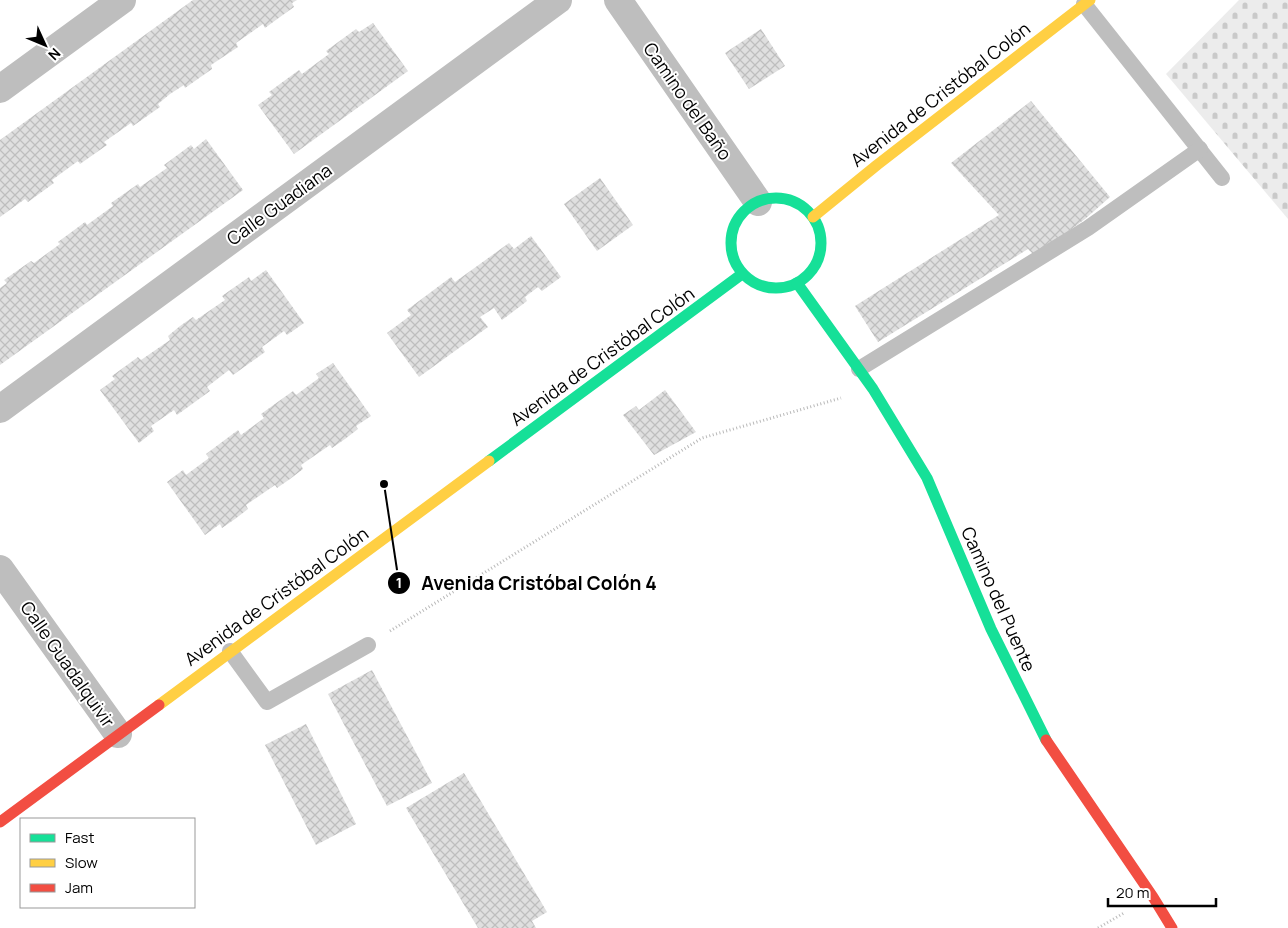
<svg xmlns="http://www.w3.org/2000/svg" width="1288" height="928" viewBox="0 0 1288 928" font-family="Manrope,sans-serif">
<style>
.cemetery{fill:url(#cemetery-stones)}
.building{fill:url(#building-cross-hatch)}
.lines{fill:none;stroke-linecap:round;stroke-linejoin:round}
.path{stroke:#b9b9b9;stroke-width:3;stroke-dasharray:1 2.5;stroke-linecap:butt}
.lane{stroke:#bebebe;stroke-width:16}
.street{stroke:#bebebe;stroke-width:28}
.fast{stroke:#16e098;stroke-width:11}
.slow{stroke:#ffcf43;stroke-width:11}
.jam{stroke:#f24e42;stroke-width:11}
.labels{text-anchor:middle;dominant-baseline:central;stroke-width:4;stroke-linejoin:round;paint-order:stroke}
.street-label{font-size:18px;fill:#000;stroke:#fff}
.leader{fill:none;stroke:#000;stroke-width:2}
.callout-dot{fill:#000;stroke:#fff;stroke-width:2}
.mark-label{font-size:15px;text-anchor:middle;font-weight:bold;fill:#fff}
.callout-label{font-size:19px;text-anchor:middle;font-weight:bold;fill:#000;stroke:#fff;stroke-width:4;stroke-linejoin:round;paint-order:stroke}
</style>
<defs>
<pattern id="cemetery-stones" width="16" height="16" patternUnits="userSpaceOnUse" patternTransform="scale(1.25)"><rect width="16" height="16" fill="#ececec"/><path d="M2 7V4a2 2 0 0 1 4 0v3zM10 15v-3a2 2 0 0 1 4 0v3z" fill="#c9c9c9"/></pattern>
<pattern id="building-cross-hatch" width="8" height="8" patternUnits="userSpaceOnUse" patternTransform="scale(1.25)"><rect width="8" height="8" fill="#dfdfdf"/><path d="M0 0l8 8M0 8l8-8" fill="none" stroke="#bebebe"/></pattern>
</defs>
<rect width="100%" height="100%" fill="#fff"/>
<!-- cemetery -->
<polygon class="cemetery" points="1239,0 1288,0 1288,219 1166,74"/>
<!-- building -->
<g class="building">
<polygon points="193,0 297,0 292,3 294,7 280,17 265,28 263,24 236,43 238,47 211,65 212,69 185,88 184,85 170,94 158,104 160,107 133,126 131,123 104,142 107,145 80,164 78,161 52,180 54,183 28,202 25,199 0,217 0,140"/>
<polygon points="373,23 408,71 294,154 258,105 272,95 269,92 299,70 302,74 329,54 326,51 356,29 359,32"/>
<polygon points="761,29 785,66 749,89 725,53"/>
<polygon points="1031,101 1110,197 1085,219 1035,256 1028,249 878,342 855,306 999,215 951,163"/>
<polygon points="206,139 243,190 0,365 0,288 7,283 4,280 31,261 34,263 60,244 58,242 85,222 87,225 113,206 111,203 138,184 140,187 167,168 164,165 191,145 194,149"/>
<polygon points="600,178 633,225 597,251 564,204"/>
<polygon points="531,236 561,277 542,291 538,287 525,297 527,301 502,320 494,308 480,317 488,327 419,377 387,333 411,315 407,310 451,277 455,282 509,243 514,249"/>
<polygon points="266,270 304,323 287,335 284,331 262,347 265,352 233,375 229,370 207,387 210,391 177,415 174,410 151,426 154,431 139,443 100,390 115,379 112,376 138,357 141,360 170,340 168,336 180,326 193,317 196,320 225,300 222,296 249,277 251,281"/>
<polygon points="333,363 371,416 356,426 358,429 345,439 332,448 330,445 301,465 303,469 290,479 277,488 275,485 246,505 248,509 235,519 222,528 220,524 205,535 167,482 183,470 186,475 209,458 206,454 238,430 241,435 264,418 261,414 293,391 296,395 319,378 316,374"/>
<polygon points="665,390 696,432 654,455 623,415 636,406 639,410"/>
<polygon points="372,670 432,783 387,806 328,694"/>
<polygon points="306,724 356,824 316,845 265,745"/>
<polygon points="464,773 547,912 532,921 536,928 478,928 406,808"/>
</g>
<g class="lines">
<!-- path -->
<g class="path">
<polyline points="390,631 702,438 841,398"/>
<polyline points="1098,928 1124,913"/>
</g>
<!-- lane -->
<g class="lane">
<polyline points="1084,4 1222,178"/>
<polyline points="859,369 1088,228 1200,149"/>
<polyline points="230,651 267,702 368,645"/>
</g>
<!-- street -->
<g class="street">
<polyline points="618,0 758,202"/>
<polyline points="0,89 122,0"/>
<polyline points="0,409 558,0"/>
<polyline points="0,569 118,734"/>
</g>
<!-- fast -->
<g class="fast">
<circle cx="776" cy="243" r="45"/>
<polyline points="797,283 873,389 927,478 991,629 1046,740"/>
<polyline points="489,461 742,274"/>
</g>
<!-- slow -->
<g class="slow">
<polyline points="813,217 877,165 1090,0"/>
<polyline points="159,705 489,461"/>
</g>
<!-- jam -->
<g class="jam">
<polyline points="1046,740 1153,897 1172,928"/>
<polyline points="0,822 159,705"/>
</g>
</g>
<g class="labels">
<!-- street labels -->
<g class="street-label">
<text transform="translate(940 94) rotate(-38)">Avenida de Cristóbal Colón</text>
<text transform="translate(688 101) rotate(55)">Camino del Baño</text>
<text transform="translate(279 204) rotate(-36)">Calle Guadiana</text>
<text transform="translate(602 356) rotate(-36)">Avenida de Cristóbal Colón</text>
<text transform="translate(276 596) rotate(-36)">Avenida de Cristóbal Colón</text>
<text transform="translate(999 599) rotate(66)">Camino del Puente</text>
<text transform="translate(68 664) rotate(55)">Calle Guadalquivir</text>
</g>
</g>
<!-- callouts -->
<path class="leader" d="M384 484L399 583"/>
<g class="callout-dot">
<circle cx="384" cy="484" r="5"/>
<circle cx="399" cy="583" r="12"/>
</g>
<g class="mark-label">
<text x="399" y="588">1</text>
</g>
<g class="callout-label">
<text x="539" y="590">Avenida Cristóbal Colón 4</text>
</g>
<!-- legend -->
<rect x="20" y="818" width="175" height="90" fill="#ffffff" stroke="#999999"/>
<rect x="30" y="834" width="25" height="8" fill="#16e098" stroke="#999999"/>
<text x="65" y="843" font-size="15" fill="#000000">Fast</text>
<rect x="30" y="859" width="25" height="8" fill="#ffcf43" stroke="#999999"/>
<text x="65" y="868" font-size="15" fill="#000000">Slow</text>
<rect x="30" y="884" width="25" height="8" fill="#f24e42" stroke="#999999"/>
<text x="65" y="893" font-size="15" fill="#000000">Jam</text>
<!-- north arrow -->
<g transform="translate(45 45) rotate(134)" stroke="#ffffff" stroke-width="4" paint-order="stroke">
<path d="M0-4L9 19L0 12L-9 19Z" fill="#000000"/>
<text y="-8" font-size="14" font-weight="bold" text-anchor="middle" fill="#000000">N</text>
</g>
<!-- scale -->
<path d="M1108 898v8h108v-8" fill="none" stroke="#000000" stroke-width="2.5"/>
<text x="1116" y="898" font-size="15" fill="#000000" stroke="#ffffff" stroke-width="4" paint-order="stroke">20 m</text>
</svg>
